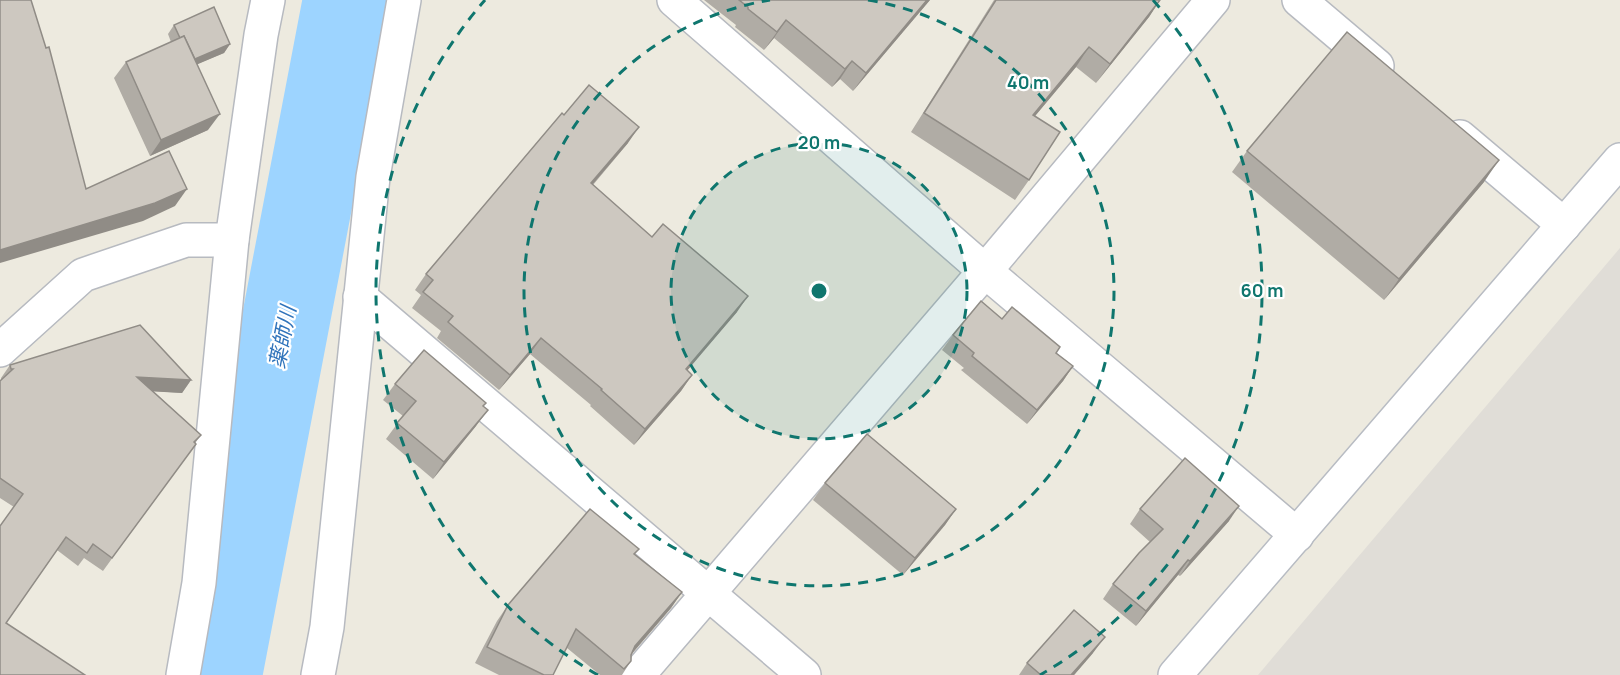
<svg xmlns="http://www.w3.org/2000/svg" width="1620" height="675" viewBox="0 0 1620 675" font-family="Manrope,'Noto Sans JP',sans-serif">
<style>
.industrial{fill:#e0ddd7}
.lines{fill:none;stroke-linecap:round;stroke-linejoin:round}
.river{stroke:#9dd4ff;stroke-width:88}
.street-casing{stroke:#b7bac0;stroke-width:36}
.secondary-casing{stroke:#b8bcc3;stroke-width:36}
.street{stroke:#fff;stroke-width:33}
.secondary{stroke:#fff;stroke-width:33}
.wall{fill:#b0aca5}
.shaded-wall{fill:#908c86}
.building{fill:#cdc8c0;stroke:#908c86;stroke-width:1.5}
.ring{fill:none;stroke:#0f766e;stroke-width:3;stroke-dasharray:10 8}
.labels{text-anchor:middle;dominant-baseline:central;stroke-width:4.5;stroke-linejoin:round;paint-order:stroke}
.water-label{font-size:21px;font-style:italic;fill:#3074bb;stroke:#fff}
.centre{fill:#0f766e;stroke:#fff;stroke-width:3}
.ring-label{font-size:18px;text-anchor:middle;font-weight:bold;fill:#0f766e;stroke:#fff;stroke-width:4.5;stroke-linejoin:round;paint-order:stroke}
</style>
<rect width="100%" height="100%" fill="#edeadf"/>
<!-- industrial -->
<polygon class="industrial" points="1620,248 1620,675 1258,675"/>
<g class="lines">
<!-- river -->
<polyline class="river" points="218,675 347,0"/>
<!-- street casing -->
<g class="street-casing">
<g id="street">
<polyline points="674,0 985,271 1297,535"/>
<polyline points="1299,0 1377,66"/>
<polyline points="1460,137 1564,225"/>
<polyline points="360,297 804,675"/>
<polyline points="0,350 83,275 186,240 232,240"/>
<polyline points="183,675 199,583 232,240 261,35 268,0"/>
<polyline points="318,675 327,627 373,177 404,0"/>
<polyline points="638,675 985,271 1213,0"/>
</g>
</g>
<!-- secondary casing -->
<g class="secondary-casing">
<polyline id="secondary" points="1175,675 1620,160"/>
</g>
<!-- street -->
<use href="#street" class="street"/>
<!-- secondary -->
<use href="#secondary" class="secondary"/>
</g>
<!-- wall -->
<g class="wall">
<polygon points="704,0 930,0 853,91 840,79 832,87 774,38 764,50 735,27 736,25"/>
<polygon points="994,0 1160,0 1149,17 1096,83 1076,67 1035,116 1029,180 1015,200 911,132"/>
<polygon points="174,25 230,44 224,53 197,64 208,130 150,156 114,78 126,62 171,42 168,34"/>
<polygon points="564,115 628,143 593,185 737,312 687,370 692,375 681,391 634,445 590,406 591,405 530,354 499,390 437,338 441,331 412,308 421,295 415,290 426,274"/>
<polygon points="1247,151 1484,182 1384,300 1232,172"/>
<polygon points="1002,319 1056,353 1073,366 1063,381 1027,424 961,370 964,368 942,350 953,335"/>
<polygon points="10,365 191,380 182,393 153,391 201,435 103,571 84,558 78,566 57,550 6,623 0,675 14,507 0,498 0,381 1,380 1,378"/>
<polygon points="395,384 484,406 476,426 433,479 386,439 403,416 383,400"/>
<polygon points="825,483 956,509 945,525 903,575 813,500"/>
<polygon points="1140,509 1229,521 1180,576 1178,575 1136,626 1103,599 1113,584 1150,542 1130,524"/>
<polygon points="635,554 682,592 671,608 632,653 631,661 622,675 600,675 567,648 553,675 499,675 475,663 497,621 508,605"/>
<polygon points="1093,653 1074,675 1019,675 1027,663"/>
</g>
<!-- shaded-wall -->
<g class="shaded-wall">
<polygon points="927,0 930,0 853,91 866,73"/>
<polygon points="1160,0 1149,17 1096,83 1110,64"/>
<polygon points="786,20 774,38 764,50 777,32"/>
<polygon points="230,44 224,53 184,70 190,61"/>
<polygon points="1089,47 1076,67 1020,134 1033,115"/>
<polygon points="852,61 840,79 832,87 845,69"/>
<polygon points="220,114 208,130 150,156 161,140"/>
<polygon points="639,127 628,143 580,199 591,183"/>
<polygon points="1499,160 1484,182 1384,300 1399,279"/>
<polygon points="187,189 175,206 143,221 0,263 0,250"/>
<polygon points="748,296 737,312 675,385 686,369"/>
<polygon points="541,338 530,354 499,390 510,375"/>
<polygon points="1073,366 1063,381 1027,424 1037,410"/>
<polygon points="692,375 681,391 634,445 645,429"/>
<polygon points="137,377 191,380 182,393 128,390"/>
<polygon points="488,410 476,426 433,479 444,462"/>
<polygon points="1239,506 1229,521 1180,576 1190,561"/>
<polygon points="956,509 945,525 903,575 915,558"/>
<polygon points="1188,560 1178,575 1136,626 1146,611"/>
<polygon points="682,592 671,608 624,663 635,646"/>
<polygon points="1105,637 1093,653 1074,675 1071,675"/>
</g>
<!-- building -->
<g class="building">
<polygon points="0,0 31,0 46,48 49,47 86,189 169,151 187,189 155,203 0,250"/>
<polygon points="739,0 927,0 866,73 852,61 845,69 786,20 777,32 748,9 748,7"/>
<polygon points="996,0 1160,0 1110,64 1089,47 1033,115 1060,132 1029,180 924,113"/>
<polygon points="214,7 230,44 195,59 184,36 180,38 174,25"/>
<polygon points="1347,32 1499,160 1399,279 1247,151"/>
<polygon points="184,36 220,114 161,140 126,62"/>
<polygon points="589,85 639,127 591,183 652,237 663,224 748,296 686,369 692,375 645,429 601,390 602,389 541,338 510,375 448,322 453,316 423,292 433,280 426,274 562,113 564,115"/>
<polygon points="981,301 1002,319 1012,307 1060,347 1056,353 1073,366 1037,410 972,356 974,353 953,335"/>
<polygon points="140,325 191,380 137,377 201,435 194,442 196,444 112,558 93,544 87,553 66,537 6,623 85,675 0,675 0,526 23,494 0,478 0,381 13,369 11,369 10,365"/>
<polygon points="424,350 486,403 483,406 488,410 444,462 397,423 416,401 395,384"/>
<polygon points="867,434 956,509 915,558 825,483"/>
<polygon points="1185,458 1239,506 1190,561 1188,560 1146,611 1113,584 1139,553 1163,529 1140,509"/>
<polygon points="590,509 639,549 634,554 682,592 635,646 631,655 631,661 624,669 576,629 553,675 544,675 487,647 508,605"/>
<polygon points="1074,610 1105,637 1071,675 1041,675 1027,663"/>
</g>
<!-- distance rings -->
<circle cx="819" cy="291" r="148" fill="#0f766e" fill-opacity=".12"/>
<g class="ring">
<circle cx="819" cy="291" r="148"/>
<path d="M868 0A295 295 0 1 1 770 0"/>
<path d="M598 675A443 443 0 0 1 485 0M1153 0A443 443 0 0 1 1040 675"/>
</g>
<g class="labels">
<!-- water labels -->
<g class="water-label">
<text transform="translate(282 337) rotate(-79)">薬師川</text>
</g>
</g>
<circle cx="819" cy="291" r="9" class="centre"/>
<g class="ring-label">
<text x="1028" y="89">40 m</text>
<text x="819" y="149">20 m</text>
<text x="1262" y="297">60 m</text>
</g>
</svg>
